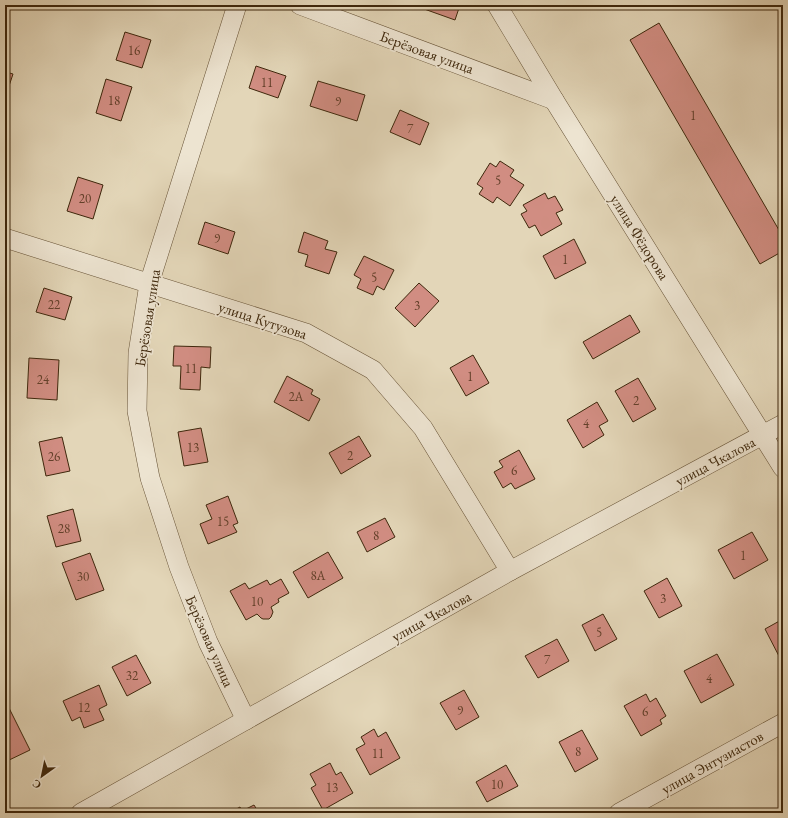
<svg xmlns="http://www.w3.org/2000/svg" width="788" height="818" viewBox="0 0 788 818" font-family="'EB Garamond',serif">
<style>
.building{fill:#d18d82;stroke:#3e270c}
.lines{fill:none;stroke-linecap:round;stroke-linejoin:round}
.minor-casing{stroke:#675337;stroke-width:20}
.minor{stroke:#ede4d1;stroke-width:19}
.labels{text-anchor:middle;dominant-baseline:central;stroke-width:3.5;stroke-linejoin:round;paint-order:stroke}
.number-label{font-size:13px;fill:#63402a}
.street-label{font-size:15px;fill:#3e270c;stroke:#ede4d1}
</style>
<rect width="100%" height="100%" fill="#e3d6b8"/>
<filter id="stains"><feTurbulence type="fractalNoise" baseFrequency=".005" numOctaves="4"/><feColorMatrix values="0 0 0 0 .2 0 0 0 0 .09 0 0 0 0 .02 0 0 0 .5 -.17"/></filter>
<radialGradient id="worn" r=".72"><stop offset=".6" stop-color="#630" stop-opacity="0"/><stop offset="1" stop-color="#630" stop-opacity=".3"/></radialGradient>
<!-- building -->
<g class="building">
<polygon points="413,5 460,5 455,20"/>
<polygon points="659,23 783,237 783,251 760,264 630,40"/>
<polygon points="125,32 151,40 142,68 116,60"/>
<polygon points="5,61 9,62 6,72 13,74 6,95 5,95"/>
<polygon points="256,66 286,76 278,98 249,88"/>
<polygon points="106,79 132,87 121,121 96,113"/>
<polygon points="318,81 365,95 357,121 310,106"/>
<polygon points="400,110 429,123 420,145 390,132"/>
<polygon points="500,161 514,170 510,176 524,185 510,206 497,197 493,203 479,194 483,188 477,184 490,163 496,167"/>
<polygon points="78,177 103,185 93,219 67,211"/>
<polygon points="545,193 548,199 555,196 563,210 556,213 562,224 541,236 535,225 529,228 521,214 527,211 523,205"/>
<polygon points="205,222 235,232 228,254 198,244"/>
<polygon points="304,232 328,241 325,249 337,252 329,274 305,266 308,255 298,252"/>
<polygon points="574,239 586,263 555,279 543,256"/>
<polygon points="364,256 394,270 384,290 377,286 373,295 357,288 361,279 354,275"/>
<polygon points="419,283 439,301 415,327 395,308"/>
<polygon points="44,288 72,297 65,320 36,312"/>
<polygon points="630,315 640,332 593,359 583,342"/>
<polygon points="174,346 211,347 210,368 201,367 200,390 180,389 181,366 173,366"/>
<polygon points="473,355 489,383 466,396 450,368"/>
<polygon points="29,358 59,360 57,400 27,398"/>
<polygon points="287,376 313,390 311,394 320,399 309,421 274,402"/>
<polygon points="638,378 656,409 633,422 615,391"/>
<polygon points="597,402 608,421 599,426 604,435 583,448 567,420"/>
<polygon points="201,428 208,462 184,466 178,432"/>
<polygon points="359,436 371,456 341,474 329,453"/>
<polygon points="62,437 70,471 46,476 39,442"/>
<polygon points="519,450 535,479 515,489 511,483 503,488 494,472 503,467 499,461"/>
<polygon points="228,496 238,523 233,525 237,532 208,544 200,524 212,519 206,505"/>
<polygon points="73,509 81,541 56,547 47,516"/>
<polygon points="385,518 395,537 367,552 357,532"/>
<polygon points="752,532 768,560 734,579 718,550"/>
<polygon points="328,552 343,578 308,598 293,572"/>
<polygon points="90,553 104,590 76,600 62,563"/>
<polygon points="667,578 682,606 659,618 644,591"/>
<polygon points="281,579 289,593 278,599 279,602 271,607 273,612 271,617 269,619 263,619 261,618 257,614 246,620 230,591 245,583 249,589 267,580 270,585"/>
<polygon points="603,614 617,639 595,651 582,625"/>
<polygon points="783,619 783,659 781,660 765,629"/>
<polygon points="557,639 569,661 538,678 525,656"/>
<polygon points="717,654 734,685 701,703 684,671"/>
<polygon points="136,655 151,683 127,696 112,667"/>
<polygon points="99,685 107,705 99,709 104,720 84,728 80,717 72,721 63,701"/>
<polygon points="464,690 479,717 456,730 440,703"/>
<polygon points="646,694 650,702 656,698 666,716 660,720 662,724 641,736 624,706"/>
<polygon points="5,700 30,750 5,762"/>
<polygon points="374,729 378,737 386,732 400,758 370,775 356,749 365,744 361,737"/>
<polygon points="582,730 598,759 575,772 559,742"/>
<polygon points="330,763 336,775 341,772 353,793 323,810 311,788 316,785 310,774"/>
<polygon points="506,765 518,786 487,802 476,782"/>
<polygon points="254,805 259,813 229,813 240,807 242,811"/>
</g>
<g class="lines">
<!-- minor casing -->
<g class="minor-casing">
<g id="minor">
<polyline points="237,5 149,284 138,353 137,411 150,478 179,567 208,642 246,720"/>
<polyline points="300,5 554,100"/>
<polyline points="497,5 554,100 783,468"/>
<polyline points="5,238 306,333 373,370 423,428 510,571"/>
<polyline points="81,813 510,571 783,424"/>
<polyline points="619,813 783,723"/>
</g>
</g>
<!-- minor -->
<use href="#minor" class="minor"/>
</g>
<g class="labels">
<!-- number labels -->
<g class="number-label">
<text x="134" y="50">16</text>
<text x="267" y="82">11</text>
<text x="114" y="100">18</text>
<text x="338" y="101">9</text>
<text x="693" y="115">1</text>
<text x="410" y="128">7</text>
<text x="498" y="180">5</text>
<text x="85" y="198">20</text>
<text x="217" y="238">9</text>
<text x="565" y="259">1</text>
<text x="374" y="277">5</text>
<text x="54" y="304">22</text>
<text x="417" y="305">3</text>
<text x="191" y="368">11</text>
<text x="470" y="376">1</text>
<text x="43" y="379">24</text>
<text x="296" y="396">2А</text>
<text x="636" y="400">2</text>
<text x="586" y="423">4</text>
<text x="193" y="447">13</text>
<text x="350" y="455">2</text>
<text x="54" y="456">26</text>
<text x="514" y="470">6</text>
<text x="223" y="521">15</text>
<text x="64" y="528">28</text>
<text x="376" y="535">8</text>
<text x="743" y="555">1</text>
<text x="318" y="575">8А</text>
<text x="83" y="576">30</text>
<text x="663" y="598">3</text>
<text x="257" y="601">10</text>
<text x="599" y="632">5</text>
<text x="547" y="659">7</text>
<text x="132" y="675">32</text>
<text x="709" y="678">4</text>
<text x="84" y="707">12</text>
<text x="460" y="710">9</text>
<text x="645" y="711">6</text>
<text x="578" y="751">8</text>
<text x="378" y="753">11</text>
<text x="497" y="784">10</text>
<text x="332" y="787">13</text>
</g>
<!-- street labels -->
<g class="street-label">
<text transform="translate(427 52) rotate(20)">Берёзовая улица</text>
<text transform="translate(640 237) rotate(58)">улица Фёдорова</text>
<text transform="translate(147 318) rotate(-81)">Берёзовая улица</text>
<text transform="translate(263 320) rotate(18)">улица Кутузова</text>
<text transform="translate(715 461) rotate(-28)">улица Чкалова</text>
<text transform="translate(431 616) rotate(-29)">улица Чкалова</text>
<text transform="translate(210 641) rotate(66)">Берёзовая улица</text>
<text transform="translate(712 762) rotate(-29)">улица Энтузиастов</text>
</g>
</g>
<!-- margin -->
<rect width="788" height="818" fill="none" stroke="#e3d6b8" stroke-width="20"/>
<rect x="6" y="6" width="776" height="806" fill="none" stroke="#3e270c" stroke-width="2"/>
<rect x="10" y="10" width="768" height="798" fill="none" stroke="#3e270c"/>
<!-- north arrow -->
<g transform="translate(42 776) rotate(213)" stroke="#ede4d1" stroke-width="3" paint-order="stroke">
<path d="M0-3L7 15L0 10L-7 15Z" fill="#3e270c"/>
<text y="-6" font-size="11" font-weight="bold" text-anchor="middle" fill="#3e270c">С</text>
</g>
<rect width="100%" height="100%" filter="url(#stains)"/>
<rect width="100%" height="100%" fill="url(#worn)"/>
</svg>
